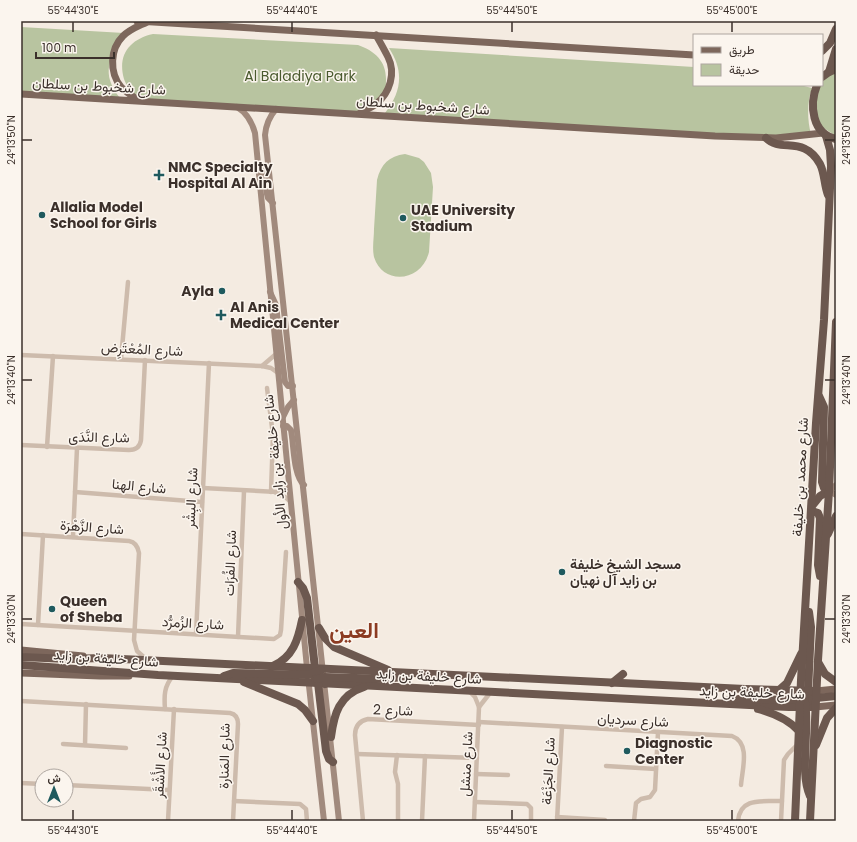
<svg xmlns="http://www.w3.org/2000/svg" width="857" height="842" viewBox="0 0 857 842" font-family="Poppins,Vazirmatn,sans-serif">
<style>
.green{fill:#b8c4a0}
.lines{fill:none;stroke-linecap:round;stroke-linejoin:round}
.minor{stroke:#cdbbac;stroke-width:4.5}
.secondary{stroke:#a18a7d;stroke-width:6}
.primary{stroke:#7d675c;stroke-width:7}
.trunk{stroke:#6c584f;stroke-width:8}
.ticks{fill:none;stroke:#3b302b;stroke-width:1.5}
.poi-dot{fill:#1f5a5e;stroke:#fbf5ee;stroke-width:1.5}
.labels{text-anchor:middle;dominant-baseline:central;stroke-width:3;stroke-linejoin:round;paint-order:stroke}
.park-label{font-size:14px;fill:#4a5a2e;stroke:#fbf5ee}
.street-label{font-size:14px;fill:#3b302b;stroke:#fbf5ee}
.poi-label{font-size:14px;font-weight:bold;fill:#3b302b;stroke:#fbf5ee;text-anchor:start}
.town-label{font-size:22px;font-weight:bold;fill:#8c3b22;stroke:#fbf5ee}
.neatline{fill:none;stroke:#3b302b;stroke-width:1.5}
.ticks-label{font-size:10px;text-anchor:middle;fill:#3b302b}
</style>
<rect width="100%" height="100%" fill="#f4ebe1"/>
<!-- green -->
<g class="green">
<path d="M21,27l103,6c-14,25 -24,40 -4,65l-99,-5z"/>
<path d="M153,34l205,11c17,6 28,16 28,34 0,5 0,11 -3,16 -4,5 -20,13 -26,17l-205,-12c-4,-1 -10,-2 -15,-4 -6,-4 -11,-11 -13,-17 -7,-24 6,-40 29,-45z"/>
<path d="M389,48l305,19v18h106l12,3c-5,14 -5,31 -1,46l-29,4 -397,-25c17,-22 19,-42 4,-65z"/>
<path d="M836,73v63l-17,-11c-3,-14 -4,-27 1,-40h2c0,-8 8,-10 14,-12z"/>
<path d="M405,154l14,4 5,4 7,11 2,14 -4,65c-7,30 -46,34 -55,5 -2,-9 0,-19 0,-28 1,-16 2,-33 3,-49 4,-16 12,-24 28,-26z"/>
</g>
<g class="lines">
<!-- minor -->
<g class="minor">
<polyline points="21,355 262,366 271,368 278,373"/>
<polyline points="121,359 128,282"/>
<polyline points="262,366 276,354"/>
<polyline points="267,388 273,435 271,492"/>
<path d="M21,445l108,5c7,0 11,-3 12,-10l4,-80"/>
<polyline points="47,447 53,356"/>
<polyline points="203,488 277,492 285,488 288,482"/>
<polyline points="75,492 202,502"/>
<polyline points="276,493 285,497 291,502"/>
<path d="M21,534l108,7c6,1 9,6 10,12l-5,87 3,11 9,8"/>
<polyline points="73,537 77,448"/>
<polyline points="21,624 274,639 280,635 281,630 286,552"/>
<polyline points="38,625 43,535"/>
<polyline points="196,634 209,363"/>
<polyline points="238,637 244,491"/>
<polyline points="470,692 475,697 479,707 474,821"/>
<path d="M21,701l209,12c5,1 8,5 8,11l-5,97"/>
<polyline points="479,707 490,693"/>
<path d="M165,709c-1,-13 -1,-23 8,-33"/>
<path d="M479,722l253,14c19,7 10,34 9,49"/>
<polyline points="63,744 126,748"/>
<polyline points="85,745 86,704"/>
<polyline points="357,754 477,758"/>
<polyline points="397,755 395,772 398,784 398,821"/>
<polyline points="606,766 656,769"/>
<polyline points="476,774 508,775"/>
<polyline points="21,783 42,784"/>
<polyline points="66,785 169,790"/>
<polyline points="234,801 300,804 306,809 307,821"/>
<polyline points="475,802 527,804 531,808 531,821"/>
<polyline points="557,817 605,820"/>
<polyline points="168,821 174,709"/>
<path d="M363,821l-8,-86c0,-9 4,-14 13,-16l111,6"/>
<polyline points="422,821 425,756"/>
<polyline points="557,821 562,727"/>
<polyline points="634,821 636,803 641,799 650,797 655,790 658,732"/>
<path d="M738,821c2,-25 26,-19 44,-20"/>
<polyline points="781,821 784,760 788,754 797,745"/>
</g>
<!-- secondary -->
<g class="secondary">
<path d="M237,107c10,6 15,15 18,26l52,535 17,153"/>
<path d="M276,109c-7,8 -10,15 -11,26l74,686"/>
<polyline points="257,165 260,165 263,168 267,194 268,198 273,203"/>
<polyline points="270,292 276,305 285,382 288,386 293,386"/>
<polyline points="283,417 288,407 294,400"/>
<path d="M283,426h4l4,4c3,15 2,45 13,55"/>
<polyline points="836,485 829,491 836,495"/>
</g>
<!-- primary -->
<g class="primary">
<polyline points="137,21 694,55"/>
<polyline points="21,94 715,136 776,138 823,133"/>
<path d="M138,100c-6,-4 -12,-8 -17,-13 -12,-15 -11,-38 2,-51 7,-7 16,-10 24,-14"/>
<path d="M360,113c5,-3 11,-5 16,-9 14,-11 20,-31 12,-47 -4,-8 -8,-15 -12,-22"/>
<polyline points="21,650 83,656"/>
<polyline points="21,673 100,676 129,676"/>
<polyline points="816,691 836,689"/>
<polyline points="815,707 836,705"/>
</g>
<!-- trunk -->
<g class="trunk">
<polyline points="822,51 830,43 836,29"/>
<polyline points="829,72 836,49"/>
<polyline points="822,77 829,72 836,69"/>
<path d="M817,85c-8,20 -5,49 19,54"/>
<path d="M766,138c15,15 38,-3 54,26 5,10 4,21 8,31"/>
<polyline points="819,396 824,407 822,482 824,488 829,491"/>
<polyline points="812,506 820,496 829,491"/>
<polyline points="812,511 818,513 820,518 818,565 820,576"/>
<polyline points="828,534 836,516"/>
<polyline points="298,582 303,588 307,598 315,668 325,684"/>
<polyline points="809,612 811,627 808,691 815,707"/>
<polyline points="319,628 325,638 334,647 388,670"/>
<polyline points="21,657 69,659 101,658 745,689 816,691"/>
<polyline points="818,662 825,674 836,682"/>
<polyline points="21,665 158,675 789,707 815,707"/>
<path d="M273,666c20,-9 25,-26 29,-46"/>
<polyline points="224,676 233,673 308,675 321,670"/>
<polyline points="315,679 318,683 326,751 329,759 333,762"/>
<polyline points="317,679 324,677 387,679 407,676"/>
<polyline points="244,682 298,704 305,710 313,721"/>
<polyline points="612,683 623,674"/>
<polyline points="778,691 787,683 801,654"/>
<polyline points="811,700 816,698 836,696"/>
<polyline points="726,701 739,699 800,700 804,698"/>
<path d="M805,702c5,28 -6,70 5,94"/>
<path d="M758,709c15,4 30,10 41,22"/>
<path d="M331,737c3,-23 8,-42 33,-50"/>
<polyline points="816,745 827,718 836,708"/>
<polyline points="795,821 801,680 816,423 824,320 831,166 830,150 826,136"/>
<polyline points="810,821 818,660 829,491 836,322"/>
</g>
</g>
<!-- ticks -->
<path class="ticks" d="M73,22v10M292,22v10M512,22v10M732,22v10M22,140h10M825,140h10M22,380h10M825,380h10M22,619h10M825,619h10M73,810v10M292,810v10M512,810v10M732,810v10"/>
<!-- markers -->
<g class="poi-dot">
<path d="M157 169h4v4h4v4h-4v4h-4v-4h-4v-4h4z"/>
<circle cx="42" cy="215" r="4"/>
<circle cx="403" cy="218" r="4"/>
<circle cx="222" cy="291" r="4"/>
<path d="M219 309h4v4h4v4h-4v4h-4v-4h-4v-4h4z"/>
<circle cx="562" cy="572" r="4"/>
<circle cx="52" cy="609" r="4"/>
<circle cx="627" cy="751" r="4"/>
</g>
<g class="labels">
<!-- park labels -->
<g class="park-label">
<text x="300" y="76">Al Baladiya Park</text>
</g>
<!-- street labels -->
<g class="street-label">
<text transform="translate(99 86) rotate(3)">شارع شخبوط بن سلطان</text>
<text transform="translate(423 105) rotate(4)">شارع شخبوط بن سلطان</text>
<text transform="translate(142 349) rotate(3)">شارع المُعْتَرِض</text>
<text transform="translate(99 437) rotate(1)">شارع النَّدَى</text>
<text transform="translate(275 462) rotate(-96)">شارع خليفة بن زايد الأول</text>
<text transform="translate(800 477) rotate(-87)">شارع محمد بن خليفة</text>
<text transform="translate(139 486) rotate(5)">شارع الهنا</text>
<text transform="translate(191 498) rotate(-87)">شارع البِشْر</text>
<text transform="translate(92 527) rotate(4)">شارع الزَّهْرَة</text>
<text transform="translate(230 563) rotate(-88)">شارع الفُرَات</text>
<text transform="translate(193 623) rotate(3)">شارع الزُمرُّد</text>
<text transform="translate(106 658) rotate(4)">شارع خليفة بن زايد</text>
<text transform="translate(429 676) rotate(3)">شارع خليفة بن زايد</text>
<text transform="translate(752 692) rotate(2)">شارع خليفة بن زايد</text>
<text transform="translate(393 710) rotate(2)">شارع 2</text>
<text transform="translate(633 720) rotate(3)">شارع سرديان</text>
<text transform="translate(224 756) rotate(-89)">شارع المَنارة</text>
<text transform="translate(466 764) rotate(-87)">شارع منشل</text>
<text transform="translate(160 765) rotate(-87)">شارع الأَشْقَر</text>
<text transform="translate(548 771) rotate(-87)">شارع الجَزْعَة</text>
</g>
<!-- poi labels -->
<g class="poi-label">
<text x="168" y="167">NMC Specialty<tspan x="168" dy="16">Hospital Al Ain</tspan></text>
<text x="50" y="207">Allalia Model<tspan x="50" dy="16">School for Girls</tspan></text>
<text x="411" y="210">UAE University<tspan x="411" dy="16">Stadium</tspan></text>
<text x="214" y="291" text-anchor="end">Ayla</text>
<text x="230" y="307">Al Anis<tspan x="230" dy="16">Medical Center</tspan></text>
<text x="570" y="564">مسجد الشيخ خليفة<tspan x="570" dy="16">بن زايد آل نهيان</tspan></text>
<text x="60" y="601">Queen<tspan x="60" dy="16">of Sheba</tspan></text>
<text x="635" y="743">Diagnostic<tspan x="635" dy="16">Center</tspan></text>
</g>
<!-- town labels -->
<g class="town-label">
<text x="354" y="630">العين</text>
</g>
</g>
<!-- border -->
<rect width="857" height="842" fill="none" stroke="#fbf5ee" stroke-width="44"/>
<!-- legend -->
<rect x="693" y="34" width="130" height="52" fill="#fbf5ee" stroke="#aea6a0"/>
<rect x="701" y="47" width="20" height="6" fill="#7d675c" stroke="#aea6a0"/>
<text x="729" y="54" font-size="12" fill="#3b302b">طريق</text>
<rect x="701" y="64" width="20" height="12" fill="#b8c4a0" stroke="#aea6a0"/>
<text x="729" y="74" font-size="12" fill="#3b302b">حديقة</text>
<!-- north arrow -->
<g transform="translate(54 788)"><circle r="19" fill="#fbf5ee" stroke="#aea6a0"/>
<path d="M0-3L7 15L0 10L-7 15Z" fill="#1f5a5e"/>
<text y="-6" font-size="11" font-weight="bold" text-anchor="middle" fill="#3b302b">ش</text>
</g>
<!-- scale -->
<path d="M36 52v6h78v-6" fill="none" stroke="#3b302b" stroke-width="2"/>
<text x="42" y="52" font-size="12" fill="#3b302b" stroke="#fbf5ee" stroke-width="3" paint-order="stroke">100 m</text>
<rect x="22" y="22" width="813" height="798" class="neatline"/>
<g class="ticks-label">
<text x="73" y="14">55°44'30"E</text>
<text x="292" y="14">55°44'40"E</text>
<text x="512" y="14">55°44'50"E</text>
<text x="732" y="14">55°45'00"E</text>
<text transform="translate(11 140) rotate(-90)" y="4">24°13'50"N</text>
<text transform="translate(846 140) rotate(-90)" y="4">24°13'50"N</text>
<text transform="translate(11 380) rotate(-90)" y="4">24°13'40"N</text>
<text transform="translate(846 380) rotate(-90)" y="4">24°13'40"N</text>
<text transform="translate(11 619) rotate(-90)" y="4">24°13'30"N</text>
<text transform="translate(846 619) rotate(-90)" y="4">24°13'30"N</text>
<text x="73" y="834">55°44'30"E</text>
<text x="292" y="834">55°44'40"E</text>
<text x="512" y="834">55°44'50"E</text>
<text x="732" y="834">55°45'00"E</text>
</g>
</svg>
